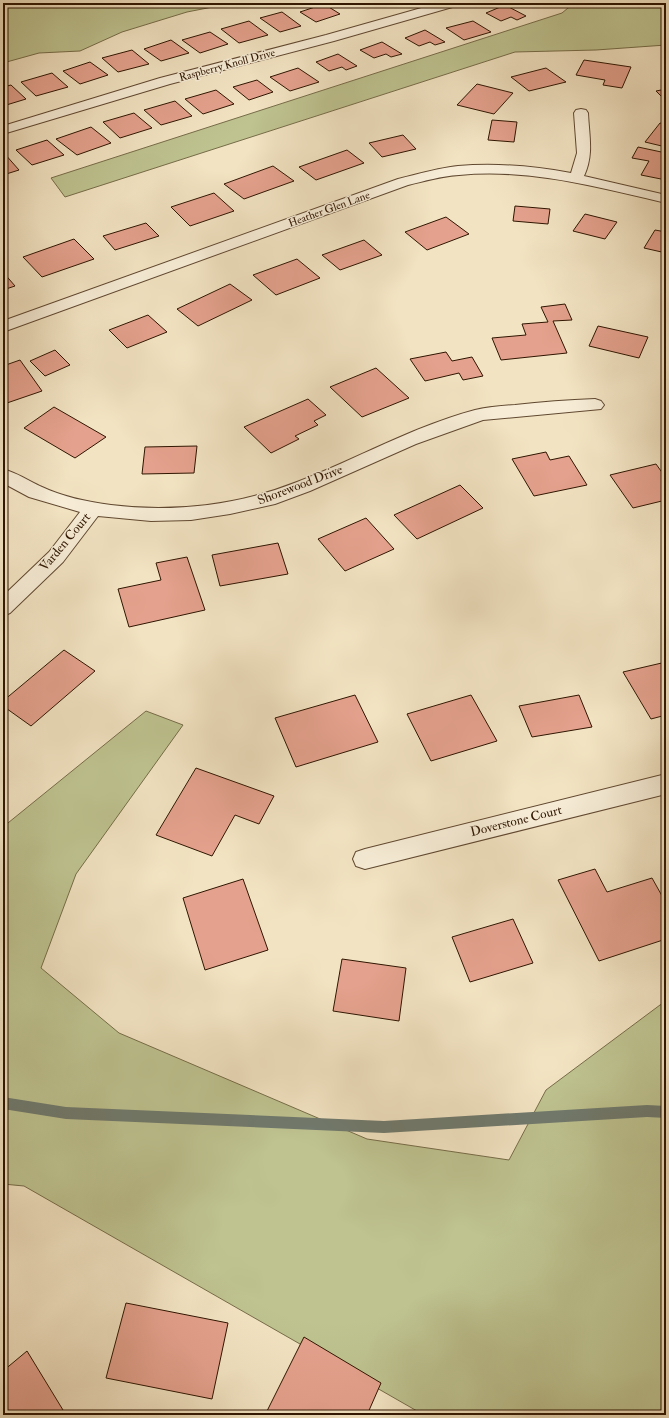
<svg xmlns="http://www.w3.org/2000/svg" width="669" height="1418" viewBox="0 0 669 1418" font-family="'IM FELL Double Pica',serif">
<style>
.green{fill:#bec390;stroke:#766c48}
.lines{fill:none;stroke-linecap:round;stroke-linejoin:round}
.stream{fill:#707a6e;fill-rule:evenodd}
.building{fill:#e4a18d;stroke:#2f1500}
.minor-casing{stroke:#604830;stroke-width:2}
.minor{fill:#f7edd7;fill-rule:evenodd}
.labels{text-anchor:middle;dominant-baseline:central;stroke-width:3;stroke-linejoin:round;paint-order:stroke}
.far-street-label{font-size:11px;fill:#2f1500;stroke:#f7edd7}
.street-label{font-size:13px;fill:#2f1500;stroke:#f7edd7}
</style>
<rect width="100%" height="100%" fill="#f2e3c2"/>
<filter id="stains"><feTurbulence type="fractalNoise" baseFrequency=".005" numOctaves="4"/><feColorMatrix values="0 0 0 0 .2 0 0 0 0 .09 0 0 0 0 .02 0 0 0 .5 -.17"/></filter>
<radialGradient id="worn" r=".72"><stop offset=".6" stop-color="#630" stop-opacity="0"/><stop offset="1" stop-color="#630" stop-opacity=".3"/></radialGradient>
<!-- green -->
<g class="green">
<polygon points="3,3 233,3 187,12 122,32 80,51 39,53 3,63"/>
<polygon points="574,3 666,3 666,45 596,50 515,52 65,197 51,178 562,13"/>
<polygon points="146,711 183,725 76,874 41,968 119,1033 367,1139 509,1160 546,1090 660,1005 666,1002 666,1415 424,1415 24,1186 3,1184 3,827"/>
</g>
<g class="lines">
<!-- stream -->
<polygon class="stream" points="3,1097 66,1107 384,1121 647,1105 666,1106 666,1118 647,1117 384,1133 66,1119 3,1109"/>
</g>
<!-- building -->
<g class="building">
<polygon points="324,4 340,14 316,22 300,12"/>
<polygon points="505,5 526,16 517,20 511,17 501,21 486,13"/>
<polygon points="282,12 301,26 280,32 260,18"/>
<polygon points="249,21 268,35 239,43 221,29"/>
<polygon points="473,21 491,32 464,40 446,28"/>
<polygon points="425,30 445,42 435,45 430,42 419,46 405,38"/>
<polygon points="210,32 228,44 200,53 182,40"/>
<polygon points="171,40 189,53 161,61 144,49"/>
<polygon points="382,42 402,54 391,57 386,54 374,58 360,50"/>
<polygon points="132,50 149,64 118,72 102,58"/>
<polygon points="338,54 357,66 346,70 342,67 329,71 316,62"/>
<polygon points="584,60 631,67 622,88 603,85 605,80 576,75"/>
<polygon points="90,62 108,75 80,84 63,71"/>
<polygon points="298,68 319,82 290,91 270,77"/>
<polygon points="546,68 566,82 529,91 511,77"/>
<polygon points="52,73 68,87 36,96 21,82"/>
<polygon points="257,80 273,92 249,100 233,87"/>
<polygon points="477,84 513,93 494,114 457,105"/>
<polygon points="11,85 26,99 3,106 3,87"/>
<polygon points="666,89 666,101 656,91"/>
<polygon points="216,90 234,104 203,114 185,99"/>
<polygon points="175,101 192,116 161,125 144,110"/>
<polygon points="134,113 152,128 120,138 103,122"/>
<polygon points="492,120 517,122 514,142 488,140"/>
<polygon points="660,123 666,124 666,147 645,142"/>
<polygon points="91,127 111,143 77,155 56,139"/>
<polygon points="403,135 416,149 382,157 369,143"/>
<polygon points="47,140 64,155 32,165 16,150"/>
<polygon points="638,147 666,153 666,180 641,175 649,161 632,158"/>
<polygon points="347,150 364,163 316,180 299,167"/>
<polygon points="4,153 19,170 3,175"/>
<polygon points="273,166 294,181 244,199 224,184"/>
<polygon points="214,193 234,211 190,226 171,207"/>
<polygon points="515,206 550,209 548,224 513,221"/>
<polygon points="585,214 617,222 605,239 573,231"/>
<polygon points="446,217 469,234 427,250 405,232"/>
<polygon points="146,223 159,236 115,250 103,236"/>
<polygon points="655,230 666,232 666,253 644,248"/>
<polygon points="74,239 94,259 42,277 23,257"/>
<polygon points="364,240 382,255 340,270 322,255"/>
<polygon points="297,259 320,278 276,295 253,275"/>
<polygon points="3,272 15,286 3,290"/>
<polygon points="230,284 252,300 198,326 177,309"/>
<polygon points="565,304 572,320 553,321 567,353 501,360 492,338 526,335 522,324 548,322 541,307"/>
<polygon points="148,315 167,332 127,348 109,330"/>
<polygon points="598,326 648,337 639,358 589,346"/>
<polygon points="55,350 70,365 45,376 30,361"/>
<polygon points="446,352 452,361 472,357 483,376 463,380 459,373 425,381 410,359"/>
<polygon points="20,360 42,391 4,404 3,402 3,366"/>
<polygon points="376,368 409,398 362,417 330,387"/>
<polygon points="308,399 326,415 314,421 318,425 295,436 299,439 271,453 244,427"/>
<polygon points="54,407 106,437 75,458 24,428"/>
<polygon points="197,446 194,473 142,474 145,447"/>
<polygon points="546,452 550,460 569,456 587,485 534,496 512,459"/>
<polygon points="656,464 666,478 666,500 633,508 610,475"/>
<polygon points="460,485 483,508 417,539 394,515"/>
<polygon points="366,518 394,549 345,571 318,539"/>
<polygon points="278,543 288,574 220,586 212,555"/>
<polygon points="187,557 205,610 129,627 118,589 161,580 156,563"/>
<polygon points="64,650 95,671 31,726 3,706 3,701"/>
<polygon points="666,662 666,715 651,719 623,672"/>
<polygon points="355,695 378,742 296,767 275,718"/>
<polygon points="471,695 497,741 431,761 407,714"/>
<polygon points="579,695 592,727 532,737 519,706"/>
<polygon points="196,768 274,796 259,824 235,815 212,856 156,835"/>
<polygon points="595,869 607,892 652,878 666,903 666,939 599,961 558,880"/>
<polygon points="243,879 268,950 205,970 183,898"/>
<polygon points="513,919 533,963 470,982 452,937"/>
<polygon points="342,959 406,968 399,1021 333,1011"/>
<polygon points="126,1303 228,1323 212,1399 106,1378"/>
<polygon points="304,1337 381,1383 367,1415 265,1415"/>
<polygon points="27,1351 63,1410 57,1415 3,1415 3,1371"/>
</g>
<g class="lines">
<!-- minor casing -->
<g class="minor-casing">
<g id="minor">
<polygon points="439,3 458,3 456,6 334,41 170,84 3,134 3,126 160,78 326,35"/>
<path d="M581,109l5,1 2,3c1,23 6,42 -4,63l82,19v8c-68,-16 -137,-35 -207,-28 -18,1 -34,6 -51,10l-405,147v-11l395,-142c20,-5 40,-11 60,-13 37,-3 76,0 113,7l6,-20 -3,-40 2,-3z"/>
<path d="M595,399l6,2 3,4 -3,4 -118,11 -67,24 -106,47 -35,13 -45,10 -39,6 -40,1 -53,-5 -35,46 -53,51 -7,3v-20l46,-44 31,-40 -51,-15 -26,-14v-14c14,4 26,12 39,18 21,10 46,15 69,18 62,8 128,0 186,-23 60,-23 115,-55 178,-72 13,-3 26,-4 40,-5 26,-3 53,-5 80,-6z"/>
<polygon points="666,774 666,794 365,869 356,866 353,859 356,852 365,849"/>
</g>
</g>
<!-- minor -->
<use href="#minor" class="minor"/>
</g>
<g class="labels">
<!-- far-street labels -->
<g class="far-street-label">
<text transform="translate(227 65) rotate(-15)">Raspberry Knoll Drive</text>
<text transform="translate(329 209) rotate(-20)">Heather Glen Lane</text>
</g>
<!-- street labels -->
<g class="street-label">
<text transform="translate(300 485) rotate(-21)">Shorewood Drive</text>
<text transform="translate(65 542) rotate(-50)">Varden Court</text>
<text transform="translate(516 821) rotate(-14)">Doverstone Court</text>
</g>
</g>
<!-- margin -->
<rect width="669" height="1418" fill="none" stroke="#f2e3c2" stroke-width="16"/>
<rect x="4" y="4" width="661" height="1410" fill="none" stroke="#2f1500" stroke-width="2"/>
<rect x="8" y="8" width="653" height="1402" fill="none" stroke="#2f1500"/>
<rect width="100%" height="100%" filter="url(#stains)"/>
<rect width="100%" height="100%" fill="url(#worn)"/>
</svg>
